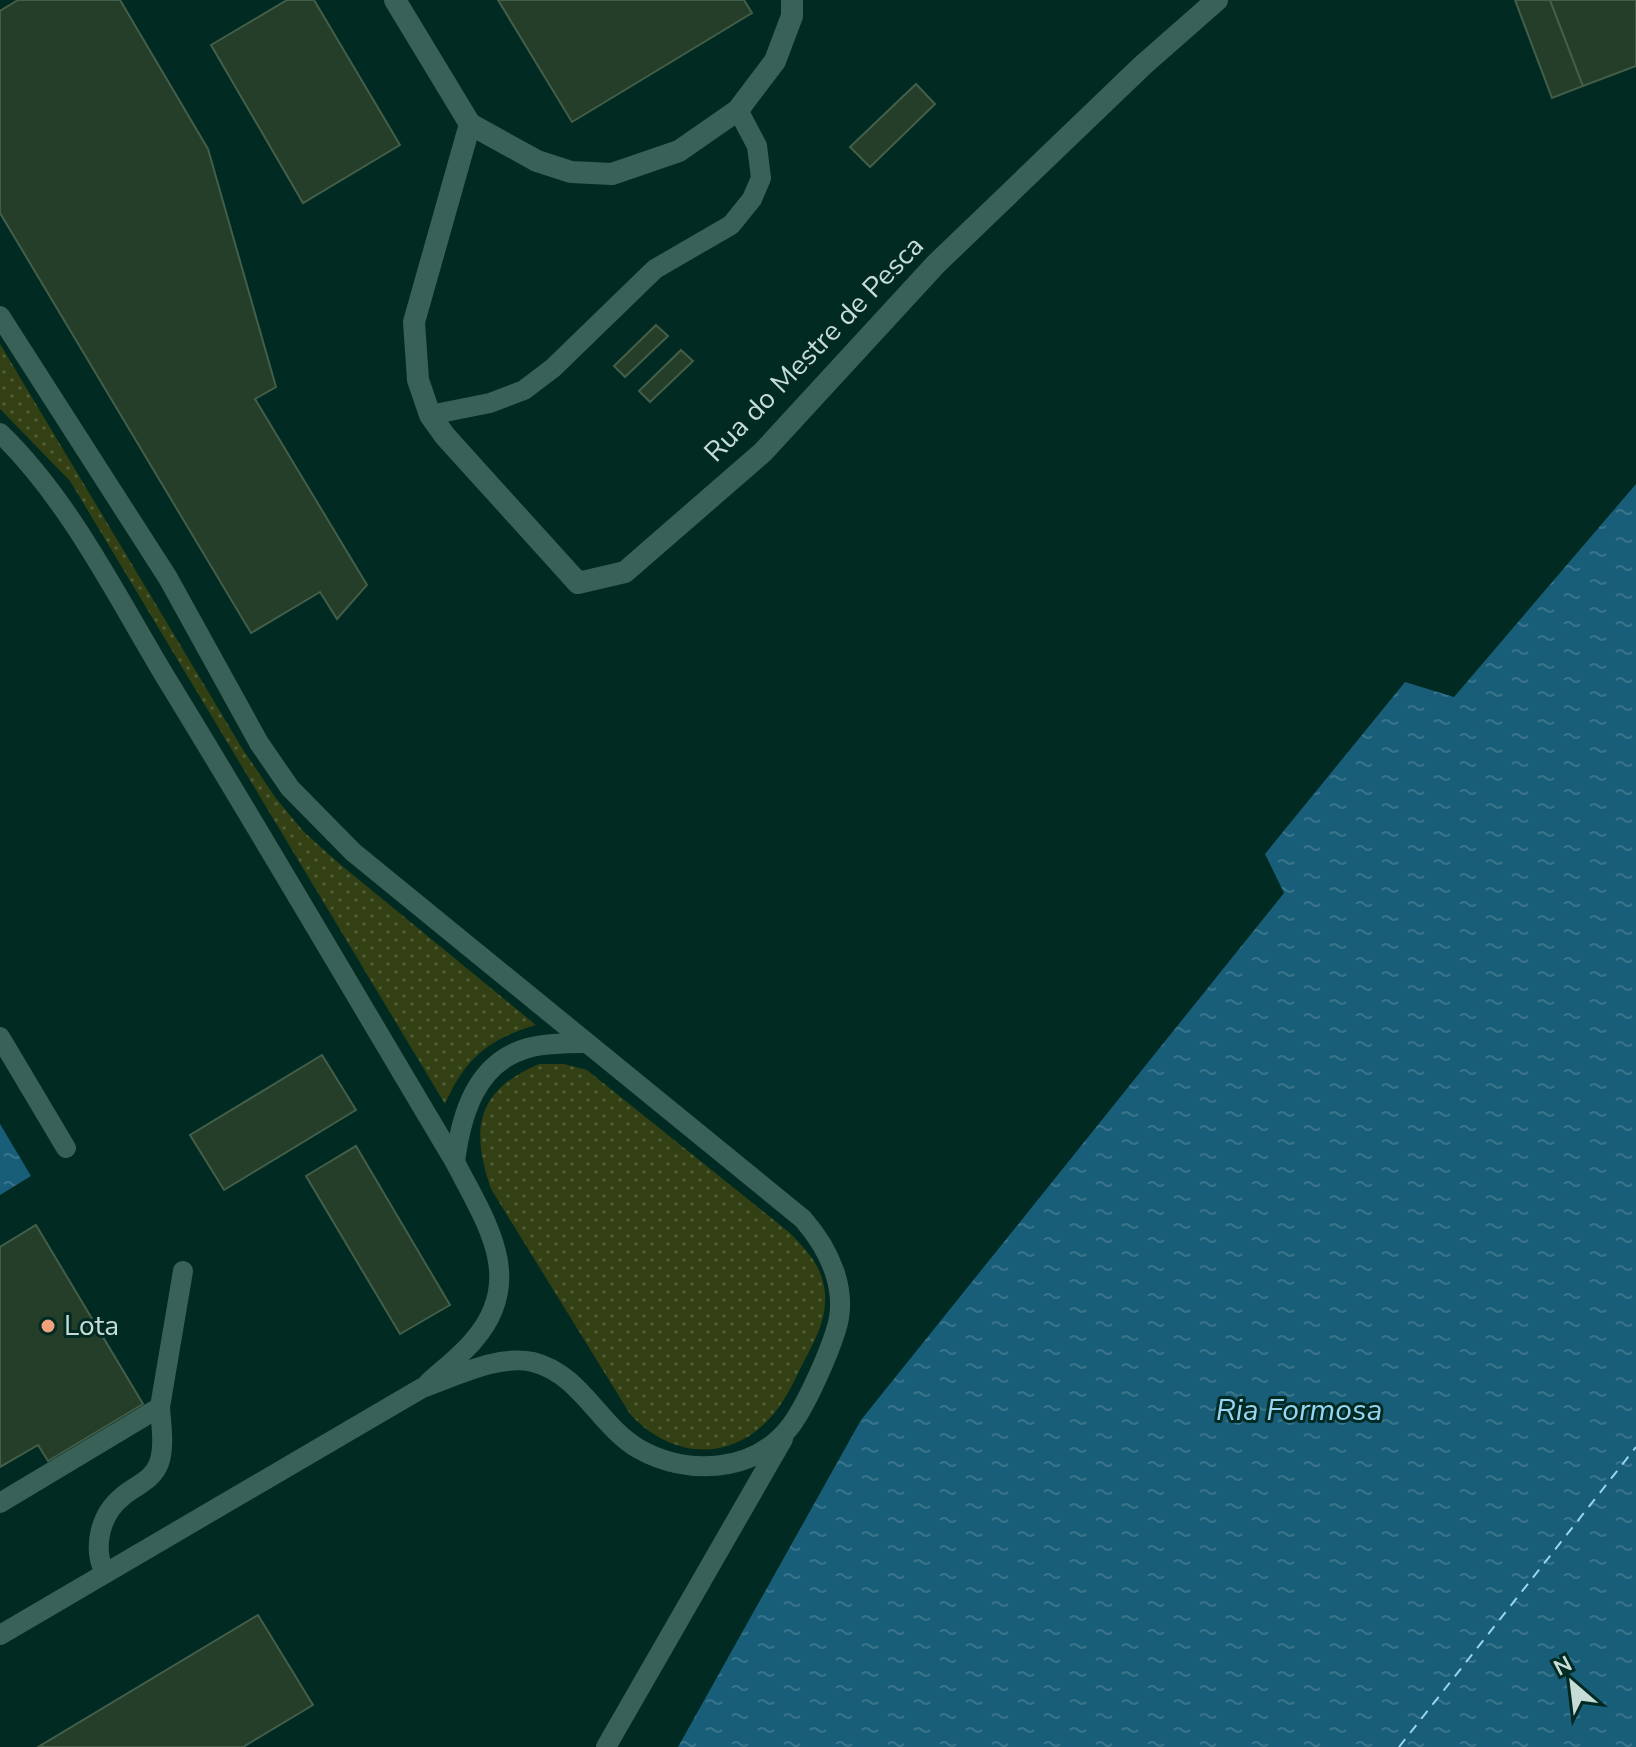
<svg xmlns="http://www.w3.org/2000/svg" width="1636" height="1747" viewBox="0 0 1636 1747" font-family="'Nunito Sans',sans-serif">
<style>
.grass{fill:url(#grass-dots)}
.water{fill:url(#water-ripples)}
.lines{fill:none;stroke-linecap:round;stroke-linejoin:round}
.ferry{stroke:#96d5f4;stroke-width:2;stroke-dasharray:10 8;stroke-linecap:butt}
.building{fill:#243e2a;stroke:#435e49;stroke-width:2}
.service{stroke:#3a6158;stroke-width:20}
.minor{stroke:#3a6158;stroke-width:22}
.poi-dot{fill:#f1a17b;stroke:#002a22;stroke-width:3}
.labels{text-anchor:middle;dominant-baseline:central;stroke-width:6;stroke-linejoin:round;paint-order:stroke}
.street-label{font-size:28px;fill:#c7dcd6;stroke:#002a22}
.poi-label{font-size:28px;fill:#c7dcd6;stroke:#002a22;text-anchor:start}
.water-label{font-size:30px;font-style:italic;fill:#96d5f4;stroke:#002a22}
</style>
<defs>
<pattern id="grass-dots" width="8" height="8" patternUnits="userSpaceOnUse" patternTransform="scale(2)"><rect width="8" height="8" fill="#324013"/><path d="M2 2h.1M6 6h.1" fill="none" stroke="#4e5b35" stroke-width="1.8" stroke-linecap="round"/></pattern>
<pattern id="water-ripples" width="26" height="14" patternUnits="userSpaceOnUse" patternTransform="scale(2)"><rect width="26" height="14" fill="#195e79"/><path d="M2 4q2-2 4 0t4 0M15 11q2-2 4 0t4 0" fill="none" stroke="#39748b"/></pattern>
</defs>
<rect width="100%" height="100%" fill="#002a22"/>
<!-- grass -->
<g class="grass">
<path d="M0,344l242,404 33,49 28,34 32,29 201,165c-48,14 -71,34 -91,79l-375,-623 -70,-72z"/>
<path d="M539,1064h25l23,6 203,163c12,13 27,27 32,45 10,33 -5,59 -20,87 -9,19 -18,38 -32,53 -41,46 -101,39 -140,-4l-139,-225c-21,-61 -14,-99 48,-125z"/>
</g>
<!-- water -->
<g class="water">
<polygon points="1636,484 1636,1747 678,1747 861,1420 1284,893 1265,854 1405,682 1454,697"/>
<polygon points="0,1124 31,1176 0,1195"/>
</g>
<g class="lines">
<!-- ferry -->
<polyline class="ferry" points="1399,1747 1636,1447"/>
</g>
<!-- building -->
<g class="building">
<polygon points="18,0 120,0 208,149 276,387 255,399 367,585 337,619 320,592 251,633 0,213 0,11"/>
<polygon points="287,0 314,0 400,145 303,203 211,45"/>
<polygon points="498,0 744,0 752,13 572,122"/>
<polygon points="1515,0 1550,0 1583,86 1552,98"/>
<polygon points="1550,0 1636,0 1636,66 1583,86"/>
<polygon points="916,84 935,104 870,167 850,147"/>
<polygon points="656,325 668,336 625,377 614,366"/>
<polygon points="681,350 693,361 650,402 639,391"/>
<polygon points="322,1055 356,1110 224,1190 190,1135"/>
<polygon points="356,1146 450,1305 400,1334 306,1176"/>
<polygon points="36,1225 143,1404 48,1461 38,1445 0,1467 0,1247"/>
<polygon points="258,1615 313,1705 243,1747 38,1747"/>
</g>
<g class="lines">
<!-- service -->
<g class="service">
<path d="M0,316l168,262 91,165 31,45 63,64 450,367c26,30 46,71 33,111 -8,26 -31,78 -47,98 -36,45 -102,48 -150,21 -40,-23 -58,-75 -106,-87 -35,-8 -78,15 -111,26l-422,247"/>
<polyline points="430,415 490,403 524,390 553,368 655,269 731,225 752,199 761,178 757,146 738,110"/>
<path d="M0,433c70,68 116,162 166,245 98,160 193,323 289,484 30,59 72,117 19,178 -13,16 -31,29 -46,43"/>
<polyline points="0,1037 66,1148"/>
<path d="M455,1162c6,-47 21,-100 73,-114 18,-5 39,-5 57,-5"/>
<polyline points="0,1503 160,1407 183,1271"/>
<path d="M105,1573c-13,-25 -5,-59 18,-77 13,-11 30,-16 36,-33 6,-17 2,-39 1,-56"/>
<polyline points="606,1747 783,1439"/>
</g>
<!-- minor -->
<g class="minor">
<polyline points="395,0 470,124 414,322 418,380 430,415 445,436 578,583 625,572 763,452 936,264 1142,66 1217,0"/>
<polyline points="470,124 537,161 571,172 612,174 679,151 738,110 775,61 792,16 792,0"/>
</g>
</g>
<!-- markers -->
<circle class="poi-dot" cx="48" cy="1326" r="8"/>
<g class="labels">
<!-- street labels -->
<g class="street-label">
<text transform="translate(814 349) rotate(-46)">Rua do Mestre de Pesca</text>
</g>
<!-- poi labels -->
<g class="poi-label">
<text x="64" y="1326">Lota</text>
</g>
<!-- water labels -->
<g class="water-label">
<text x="1299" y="1410">Ria Formosa</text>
</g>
</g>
<!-- north arrow -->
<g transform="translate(1572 1683) rotate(332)" stroke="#002a22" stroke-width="6" paint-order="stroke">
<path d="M0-6L14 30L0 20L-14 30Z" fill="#c7dcd6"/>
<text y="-12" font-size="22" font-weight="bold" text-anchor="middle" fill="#c7dcd6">N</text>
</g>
</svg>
